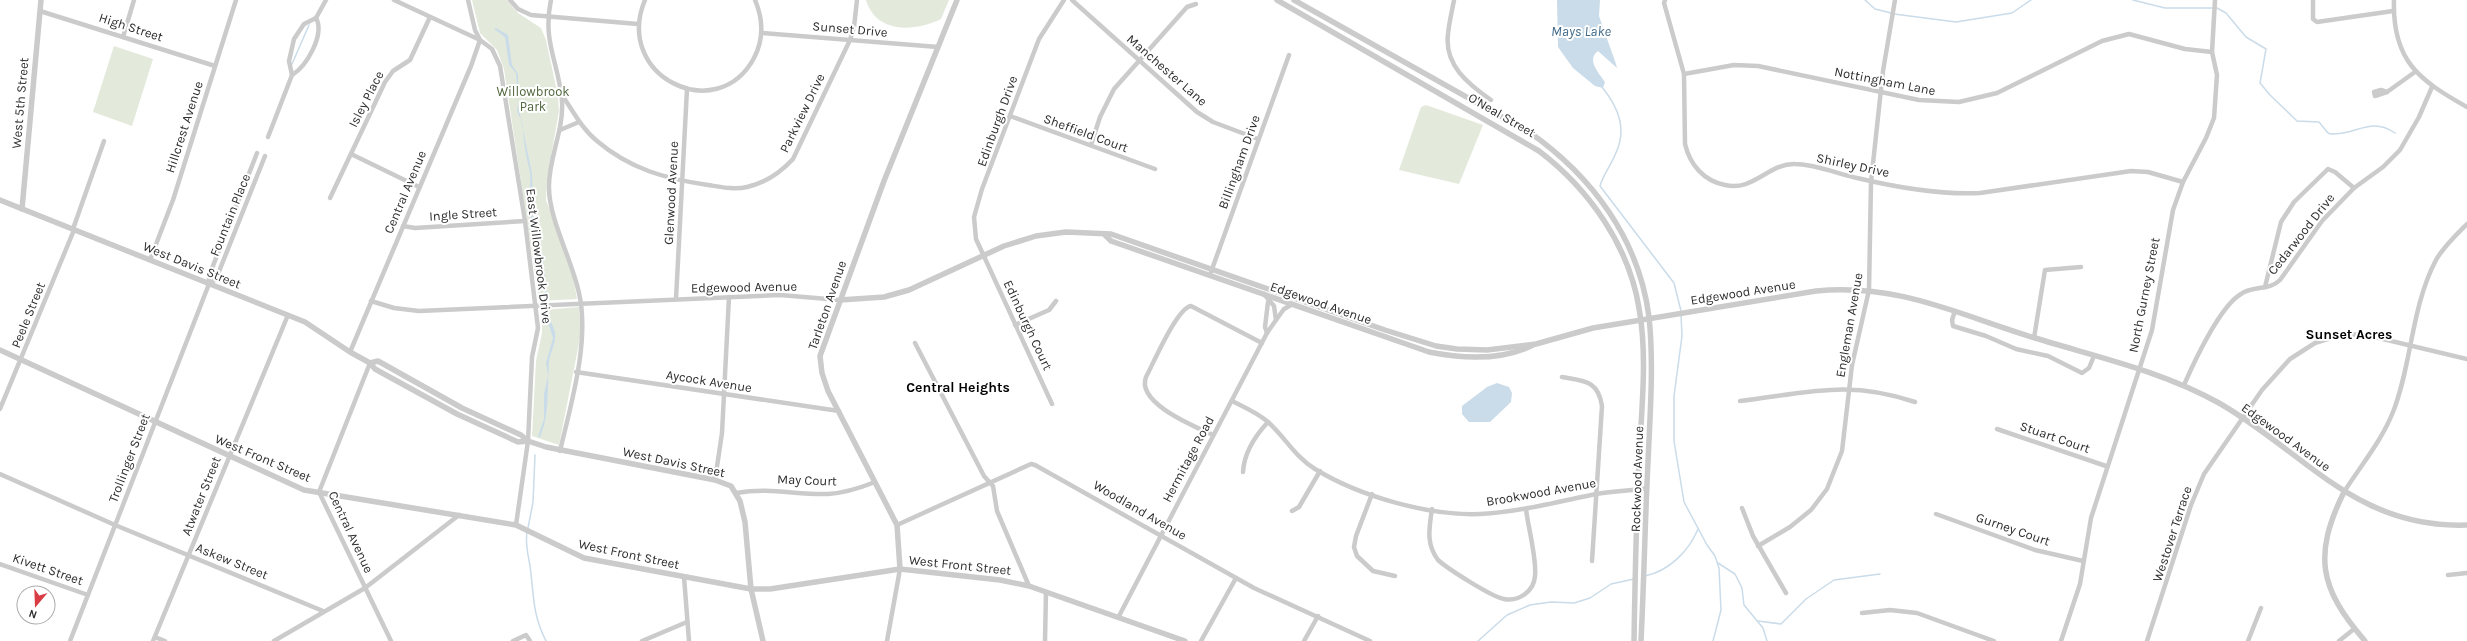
<svg xmlns="http://www.w3.org/2000/svg" width="2467" height="641" viewBox="0 0 2467 641" font-family="Karla,sans-serif">
<style>
.green{fill:#e3eadc}
.water{fill:#cadce9}
.lines{fill:none;stroke-linecap:round;stroke-linejoin:round}
.stream{stroke:#cadce9;stroke-width:1.5}
.minor{stroke:#cbcbcb;stroke-width:4.5}
.tertiary{stroke:#cbcbcb;stroke-width:5.5}
.labels{text-anchor:middle;dominant-baseline:central;stroke-width:4;stroke-linejoin:round;paint-order:stroke}
.street-label{font-size:13px;fill:#2e2e2e;stroke:#fff}
.park-label{font-size:13px;fill:#50663e;stroke:#fff}
.water-label{font-size:14px;font-style:italic;fill:#416b8a;stroke:#fff}
.neighbourhood-label{font-size:14px;font-weight:bold;fill:#000;stroke:#fff}
</style>
<rect width="100%" height="100%" fill="#fff"/>
<!-- green -->
<g class="green">
<polygon points="472,0 507,0 518,13 541,28 546,40 558,96 559,111 547,179 546,200 572,269 577,299 539,301 504,69 497,50 480,33"/>
<path d="M866,0h83l-8,19c-26,13 -65,15 -75,-19z"/>
<polygon points="114,46 153,59 132,126 93,112"/>
<polygon points="1426,105 1483,125 1459,184 1399,170 1421,107"/>
<polygon points="579,307 581,333 559,445 532,436 536,361 542,333 542,310"/>
</g>
<!-- water -->
<g class="water">
<path d="M1557,0h43l-1,16 17,48 1,4 -19,-17c-12,9 1,22 7,31l-2,6 -8,-2 -22,-18 -15,-21z"/>
<polygon points="496,28 508,35 512,65 518,74 518,103 516,73 509,65 505,37 494,29"/>
<path d="M518,105l14,69 1,28 -3,3 6,21c-11,-6 -4,-44 -6,-54 -3,-13 -7,-30 -7,-45 0,-8 -8,-13 -5,-22z"/>
<polygon points="532,228 536,228 543,257 547,299 545,301 542,263"/>
<path d="M545,312l3,1c2,7 5,13 7,19 2,10 -5,20 -6,30 -2,25 1,52 -9,75h-2l6,-18v-25l4,-18 -2,-13 7,-25z"/>
<polygon points="1497,383 1509,387 1512,393 1511,402 1490,422 1469,422 1462,414 1462,406 1487,387"/>
</g>
<g class="lines">
<!-- stream -->
<g class="stream">
<polyline points="1865,0 1875,9 1891,13"/>
<path d="M2133,0l32,8h52l9,5 20,24 20,12 -6,34 10,12 27,26 22,1 9,11 3,1c25,1 40,-18 64,-1"/>
<polyline points="1894,14 1956,22 2012,13 2031,0"/>
<polyline points="292,64 309,25"/>
<path d="M1602,87c16,20 26,42 13,68 -4,10 -12,20 -15,31l74,97 7,28"/>
<polyline points="545,301 547,314"/>
<polyline points="1681,315 1682,336 1674,396 1674,441 1684,502 1707,545 1715,556 1719,568 1721,610 1713,641"/>
<polyline points="528,528 533,502 535,455"/>
<path d="M527,532c-2,12 1,22 3,34 4,28 2,48 16,75"/>
<polyline points="1718,563 1735,574 1742,588 1744,605 1763,628 1767,641"/>
<path d="M1645,576c24,-5 44,-25 53,-47"/>
<polyline points="1758,621 1781,624 1806,599 1834,580 1880,574"/>
<polyline points="1478,641 1507,615 1530,605 1551,602 1574,603 1590,598 1611,584 1634,579"/>
</g>
<!-- minor -->
<g class="minor">
<polyline points="468,0 475,30 480,40 492,49 500,66 525,221 538,328 532,357 528,441 516,525"/>
<polyline points="510,0 518,9 531,15 638,24"/>
<path d="M551,0c-9,42 8,63 11,101 2,30 -14,58 -13,87 0,31 23,72 30,105 11,48 -8,111 -19,158"/>
<path d="M645,0c-32,76 72,127 109,58 10,-19 9,-39 1,-58"/>
<polyline points="1072,0 1197,112 1213,122 1258,139"/>
<path d="M1454,0c-2,11 -5,23 -6,34 -4,31 20,50 43,66"/>
<path d="M1665,0l-1,3 20,71 1,70c5,21 19,37 40,41 28,7 44,-22 70,-21 20,0 43,10 62,14 38,9 85,17 123,15l151,-22 17,1 35,10"/>
<polyline points="2313,0 2313,19 2317,22 2393,11"/>
<path d="M2394,0c-2,61 25,80 73,107"/>
<polyline points="40,11 215,66"/>
<polyline points="762,33 938,47"/>
<polyline points="123,37 134,0"/>
<polyline points="1684,74 1734,65 1758,66 1919,100 1959,102 1997,93 2102,41 2129,34 2185,49 2212,52"/>
<polyline points="292,75 289,61 294,39 304,24 316,18 326,0"/>
<polygon points="2381,90 2387,92 2375,96 2374,92"/>
<polyline points="2387,92 2415,72"/>
<path d="M562,95c11,16 20,34 35,46 33,28 69,38 111,44 13,2 26,5 39,2 18,-4 34,-15 46,-28l57,-119 4,-13 3,-27"/>
<polyline points="1010,116 1155,169"/>
<polyline points="560,130 579,122"/>
<path d="M268,137l24,-62c15,-9 33,-41 24,-57"/>
<polyline points="1091,145 1100,117 1114,89 1187,7 1196,4"/>
<polyline points="351,154 419,187"/>
<polyline points="330,198 385,82 393,71 410,60 430,17"/>
<polyline points="403,226 415,228 525,221"/>
<polyline points="73,229 104,141"/>
<polyline points="150,260 173,200 236,0"/>
<polyline points="1211,272 1289,55"/>
<polyline points="209,284 216,279 265,156"/>
<polyline points="2265,287 2281,222 2294,202 2328,169 2335,172 2354,188"/>
<polyline points="676,299 687,89"/>
<polyline points="371,301 394,308 419,311 780,295 840,300"/>
<polyline points="1955,311 1952,320 1953,326 1986,336 2016,349 2048,356 2082,373 2089,368 2094,356"/>
<polyline points="1276,320 1284,309 1291,305"/>
<polyline points="1015,325 1049,310 1056,301"/>
<polyline points="1267,333 1265,327 1268,302"/>
<polyline points="2034,338 2045,270 2081,267"/>
<polyline points="915,343 984,476 993,486 997,511 1029,586"/>
<polyline points="350,352 471,66 480,40 394,0"/>
<polyline points="370,363 319,492 391,641"/>
<polyline points="576,372 839,411"/>
<path d="M1562,377c22,4 36,3 40,29l-10,155"/>
<path d="M2184,385c10,-23 36,-79 57,-91 12,-9 28,-3 39,-14l42,-59 32,-33 29,-21 17,-17 19,-33 13,-30"/>
<path d="M1232,401c12,6 26,12 36,21 17,15 27,35 47,47 44,27 113,47 165,45 39,-2 77,-12 116,-20 17,-3 34,-3 51,-6"/>
<path d="M1740,401c67,-8 108,-22 175,1"/>
<polyline points="1052,404 976,239 974,217 982,189 1039,39 1064,0"/>
<polyline points="0,409 74,230"/>
<polyline points="1997,429 2106,466"/>
<path d="M1213,435c-19,-9 -77,-32 -67,-58 8,-15 31,-69 45,-71l71,37"/>
<path d="M1243,472c1,-19 12,-36 25,-50"/>
<polyline points="0,474 115,525 323,611"/>
<polyline points="715,480 722,433 729,297"/>
<path d="M2344,492c17,-27 37,-50 49,-80 19,-48 18,-105 43,-152 8,-14 20,-25 31,-36"/>
<path d="M736,493c35,-6 59,2 92,1 17,-1 32,-6 47,-12"/>
<polyline points="1372,494 1356,536 1354,547 1357,556 1373,571 1395,576"/>
<polyline points="1742,508 1753,536 1786,593"/>
<path d="M1432,509c-3,20 -6,35 6,51 10,9 54,37 66,39 15,3 30,-8 31,-23 2,-17 -7,-49 -9,-67"/>
<polyline points="1292,511 1299,507 1320,471"/>
<polyline points="1936,514 2035,550 2083,561"/>
<polyline points="897,525 1031,464 1035,465 1254,588 1370,641"/>
<polyline points="1758,546 1790,527 1811,510 1827,489 1842,451 1852,365 1869,290 1871,182 1883,71 1895,0"/>
<polyline points="0,564 88,595"/>
<polyline points="2448,575 2467,573"/>
<polyline points="684,577 689,641"/>
<polyline points="1862,613 1890,610 1917,613 1994,641"/>
<polyline points="1119,616 1267,333 1276,320 1274,306 1264,294"/>
<polyline points="155,637 165,641"/>
<polyline points="70,641 209,284 209,276 257,153"/>
<polyline points="153,641 288,315"/>
<polyline points="274,641 365,588 459,515"/>
<polyline points="513,641 526,635 530,641"/>
<polyline points="642,641 687,622"/>
<polyline points="887,641 900,569"/>
<polyline points="1045,641 1046,592"/>
<polyline points="1201,641 1236,578"/>
<polyline points="1304,641 1318,616"/>
<polyline points="2061,641 2080,584 2091,518 2152,330 2173,210 2183,182 2206,138 2214,118 2217,75 2212,52 2215,0"/>
<polyline points="2147,641 2191,505 2204,474 2262,390 2290,359 2315,343 2337,336 2362,334 2467,359"/>
<polyline points="2248,641 2261,608"/>
<polyline points="2339,641 2354,629"/>
</g>
<!-- tertiary -->
<g class="tertiary">
<path d="M1277,0l262,151c50,38 90,95 100,157 9,50 2,104 0,154 -3,60 -4,119 -5,179"/>
<path d="M1294,0l235,132c63,44 110,107 120,185 5,47 1,98 -1,145 -3,60 -4,119 -7,179"/>
<polyline points="0,200 305,322 350,352 370,363 375,369 457,414 518,442 528,441"/>
<polyline points="22,209 41,0"/>
<path d="M1105,235l6,6 318,111c35,7 72,9 104,-7"/>
<path d="M840,300l44,-3 25,-7 95,-44 32,-10 30,-4 45,2 274,96 51,16 21,3 30,1 49,-6 57,-16 223,-37c83,-8 143,24 219,47 62,19 127,33 184,65 87,50 137,126 248,122"/>
<polyline points="0,350 304,490 516,525 584,558 751,589 770,589 900,569 1000,580 1029,586 1185,641"/>
<polyline points="370,363 378,361 462,408 521,435 528,441 546,447 715,480 731,486 740,501 745,522 751,589 763,641"/>
<path d="M2344,492c-31,63 -25,96 21,149"/>
<polyline points="900,569 897,525 828,391 822,373 820,356 884,181 957,0"/>
</g>
</g>
<g class="labels">
<!-- street labels -->
<g class="street-label">
<text transform="translate(131 27) rotate(18)">High Street</text>
<text transform="translate(850 29) rotate(5)">Sunset Drive</text>
<text transform="translate(1167 70) rotate(41)">Manchester Lane</text>
<text transform="translate(1885 81) rotate(11)">Nottingham Lane</text>
<text transform="translate(366 99) rotate(-63)">Isley Place</text>
<text transform="translate(20 103) rotate(-85)">West 5th Street</text>
<text transform="translate(802 113) rotate(-64)">Parkview Drive</text>
<text transform="translate(1502 115) rotate(30)">O'Neal Street</text>
<text transform="translate(997 121) rotate(-70)">Edinburgh Drive</text>
<text transform="translate(184 127) rotate(-72)">Hillcrest Avenue</text>
<text transform="translate(1086 133) rotate(20)">Sheffield Court</text>
<text transform="translate(1239 162) rotate(-70)">Billingham Drive</text>
<text transform="translate(1853 165) rotate(12)">Shirley Drive</text>
<text transform="translate(405 192) rotate(-67)">Central Avenue</text>
<text transform="translate(671 193) rotate(-87)">Glenwood Avenue</text>
<text transform="translate(463 214) rotate(-4)">Ingle Street</text>
<text transform="translate(230 215) rotate(-68)">Fountain Place</text>
<text transform="translate(2301 234) rotate(-52)">Cedarwood Drive</text>
<text transform="translate(539 256) rotate(83)">East Willowbrook Drive</text>
<text transform="translate(192 265) rotate(22)">West Davis Street</text>
<text transform="translate(744 287) rotate(-1)">Edgewood Avenue</text>
<text transform="translate(1743 292) rotate(-9)">Edgewood Avenue</text>
<text transform="translate(2144 295) rotate(-79)">North Gurney Street</text>
<text transform="translate(1321 303) rotate(19)">Edgewood Avenue</text>
<text transform="translate(827 305) rotate(-71)">Tarleton Avenue</text>
<text transform="translate(28 315) rotate(-68)">Peele Street</text>
<text transform="translate(1028 325) rotate(65)">Edinburgh Court</text>
<text transform="translate(1849 325) rotate(-80)">Engleman Avenue</text>
<text transform="translate(709 381) rotate(9)">Aycock Avenue</text>
<text transform="translate(2055 437) rotate(19)">Stuart Court</text>
<text transform="translate(2286 437) rotate(36)">Edgewood Avenue</text>
<text transform="translate(129 458) rotate(-69)">Trollinger Street</text>
<text transform="translate(263 458) rotate(23)">West Front Street</text>
<text transform="translate(1188 459) rotate(-62)">Hermitage Road</text>
<text transform="translate(674 462) rotate(12)">West Davis Street</text>
<text transform="translate(1637 479) rotate(-88)">Rockwood Avenue</text>
<text transform="translate(807 480) rotate(2)">May Court</text>
<text transform="translate(1541 492) rotate(-10)">Brookwood Avenue</text>
<text transform="translate(201 496) rotate(-68)">Atwater Street</text>
<text transform="translate(1140 510) rotate(30)">Woodland Avenue</text>
<text transform="translate(2013 529) rotate(19)">Gurney Court</text>
<text transform="translate(351 532) rotate(65)">Central Avenue</text>
<text transform="translate(2172 534) rotate(-72)">Westover Terrace</text>
<text transform="translate(629 554) rotate(12)">West Front Street</text>
<text transform="translate(232 561) rotate(22)">Askew Street</text>
<text transform="translate(960 565) rotate(6)">West Front Street</text>
<text transform="translate(48 569) rotate(19)">Kivett Street</text>
</g>
<!-- park labels -->
<g class="park-label">
<text x="533" y="91">Willowbrook<tspan x="533" dy="15">Park</tspan></text>
</g>
<!-- water labels -->
<g class="water-label">
<text x="1581" y="31">Mays Lake</text>
</g>
<!-- neighbourhood labels -->
<g class="neighbourhood-label">
<text x="2349" y="334">Sunset Acres</text>
<text x="958" y="387">Central Heights</text>
</g>
</g>
<!-- north arrow -->
<g transform="translate(36 605) rotate(199)"><circle r="19" fill="#ffffff" stroke="#ababab"/>
<path d="M0-3L7 15L0 10L-7 15Z" fill="#d93c42"/>
<text y="-6" font-size="11" font-weight="bold" text-anchor="middle" fill="#2e2e2e">N</text>
</g>
</svg>
